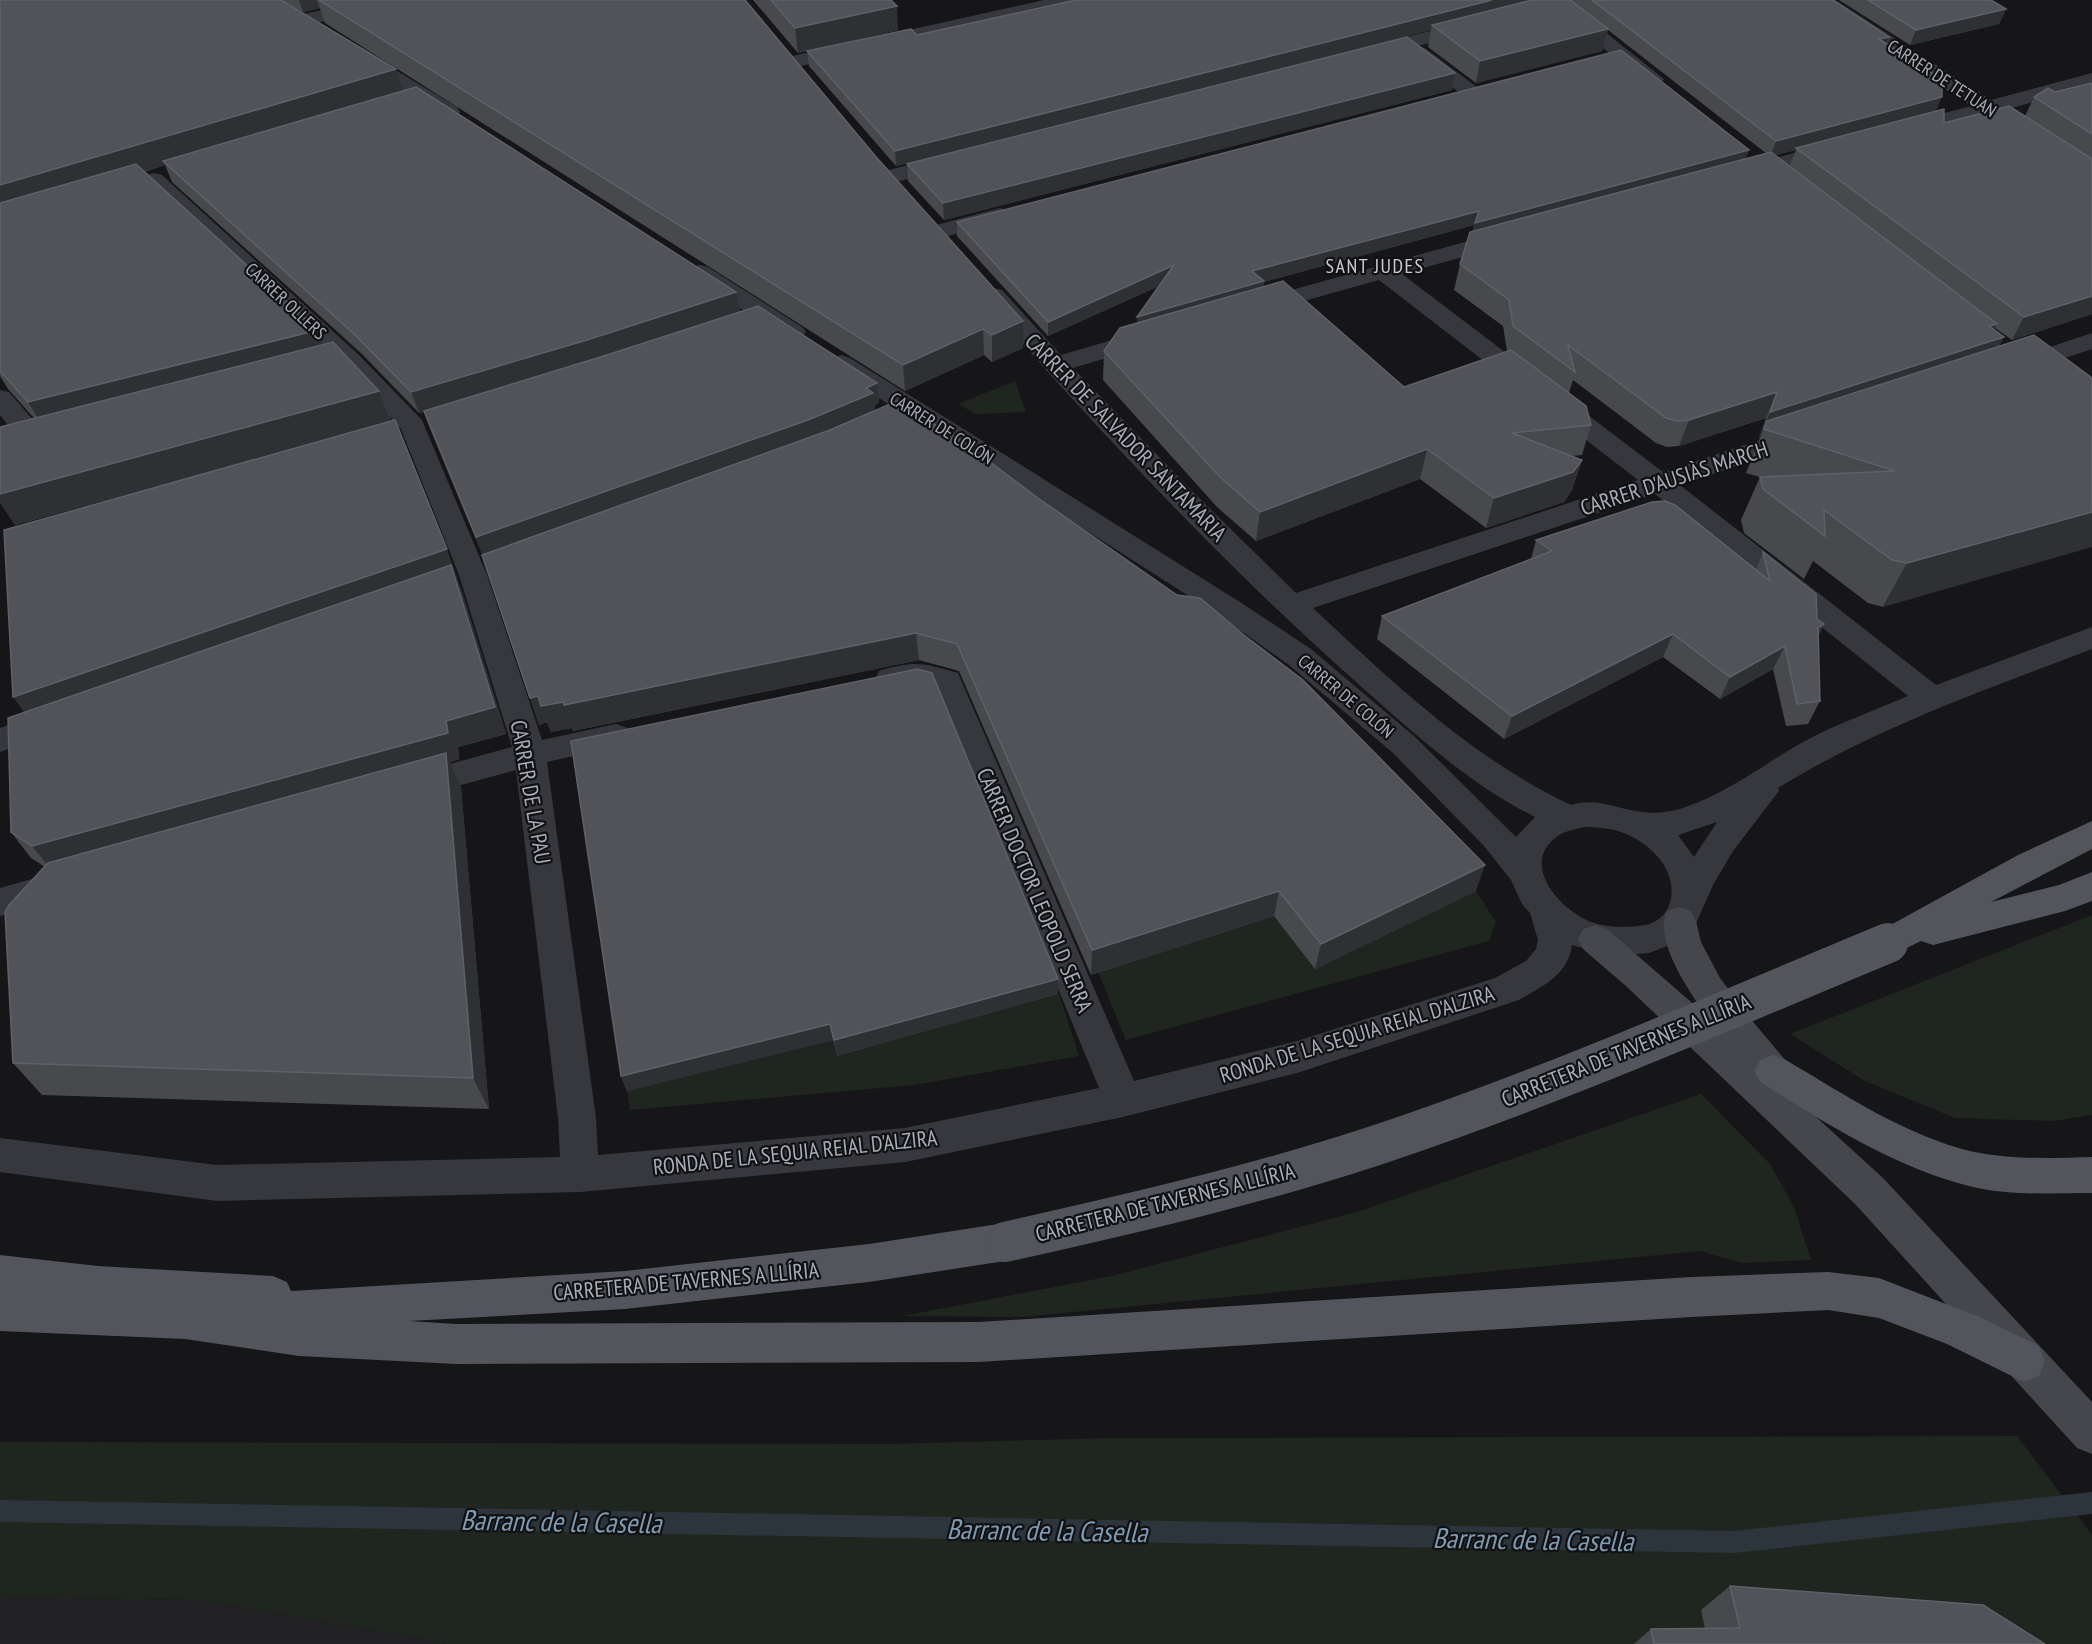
<svg xmlns="http://www.w3.org/2000/svg" width="2092" height="1644" viewBox="0 0 2092 1644" font-family="'PT Sans Narrow',sans-serif">
<style>
.built{fill:#222225}
.green{fill:#1e261f}
.lines{fill:none;stroke-linecap:round;stroke-linejoin:round}
.stream{fill:#2c353c;fill-rule:evenodd}
.pedestrian{fill:#37383d;fill-rule:evenodd}
.minor{fill:#37383d;fill-rule:evenodd}
.secondary{fill:#45474d;fill-rule:evenodd}
.primary{fill:#53555c;fill-rule:evenodd}
.primary-bridge{stroke:#53555c;stroke-width:40}
.wall{fill:#47494d;fill-rule:evenodd}
.shaded-wall{fill:#2f3033}
.building{fill:#525359;stroke:#5f6168;stroke-width:1.5}
.labels{text-anchor:middle;dominant-baseline:central;stroke-width:4.5;stroke-linejoin:round;paint-order:stroke}
.far-street-label{font-size:18px;fill:#a8adb8;stroke:#111113}
.far-neighbourhood-label{font-size:20px;letter-spacing:1.5px;fill:#c9ccd4;stroke:#111113}
.street-label{font-size:22px;fill:#a8adb8;stroke:#111113}
.near-water-label{font-size:28px;font-style:italic;fill:#7f9bb3;stroke:#111113}
</style>
<rect width="100%" height="100%" fill="#161618"/>
<!-- built -->
<polygon class="built" points="0,1597 199,1600 447,1644 0,1644"/>
<!-- green -->
<g class="green">
<polygon points="1015,381 1026,412 976,414 958,404"/>
<polygon points="1476,891 1496,922 1489,941 1126,1040 1098,972 1274,916"/>
<polygon points="2092,915 2092,1115 2053,1121 1955,1118 1865,1081 1790,1034"/>
<polygon points="815,980 837,1056 1059,994 1079,1056 914,1085 630,1110 627,1091 817,1044"/>
<polygon points="1701,1094 1770,1164 1794,1207 1811,1260 1741,1263 1700,1251 1022,1317 902,1316 1112,1276 1357,1212"/>
<polygon points="2017,1436 2092,1535 2092,1644 1967,1644 1701,1610 1709,1644 447,1644 199,1600 0,1597 0,1442 889,1444 1111,1438"/>
</g>
<g class="lines">
<!-- stream -->
<polygon class="stream" points="2092,1492 2092,1514 1734,1553 0,1522 0,1500 1734,1531"/>
<!-- pedestrian -->
<polygon class="pedestrian" points="1418,46 1425,48 1478,88 1482,92 1478,96 1471,98 1464,96 1411,56 1408,52 1411,48"/>
<!-- minor -->
<g class="minor">
<polygon points="371,0 410,0 407,4 400,6 301,26 294,24 291,20 294,16"/>
<polygon points="1044,0 1081,0 1078,4 1071,6 792,68 785,66 782,62 785,58 792,56"/>
<polygon points="1543,0 1565,0 1664,79 1661,83 1654,85 1647,83"/>
<polygon points="1812,0 1835,0 1991,100 2092,73 2092,85 2005,110 2010,115 2007,120 1999,121 1985,115 1900,139 1892,137 1889,132 1892,127 1971,106 1815,4"/>
<polygon points="1474,20 1481,22 1484,26 1481,30 1370,58 1363,56 1360,52 1363,48"/>
<polygon points="360,51 367,53 457,107 460,112 457,117 449,118 441,117 353,61 350,57 353,53"/>
<polygon points="1836,142 1844,144 1847,149 1844,154 1741,181 1733,179 1730,174 1733,169"/>
<polygon points="951,154 959,156 962,161 959,166 889,184 881,182 878,177 881,172"/>
<path d="M154,173l8,2 198,181 62,64 65,155 55,165 74,-16 11,4 5,8 -5,8 -80,18 49,356 2,37 307,-27 194,-40 -164,-399 -16,-5 -29,6 -11,-3 -4,-8 4,-8c36,-11 44,-8 79,2l176,408 163,-40 198,-63 31,-17 10,-12 2,-9 -8,-27 -8,-9 -11,-24 -27,-34 -91,-93 -104,-88 -69,-49 -388,-248 -4,-5 4,-5 9,-3 9,3 390,244 71,47 104,88 101,100 19,-20c-63,-31 -118,-81 -170,-127 -136,-120 -262,-254 -381,-390l-3,-5 3,-5 9,-2 9,2 59,65 86,-25 9,3 4,5 -4,5 -83,25 125,129 98,96 342,-113 -259,-200 -125,35 -9,-2 -3,-5 3,-5 263,-73 8,2 4,5 -4,5 -114,32 261,198 124,-41 9,-2 9,2 4,6 -4,6 -125,42 256,200 156,-58v22c-107,41 -217,79 -314,139l1,3 -46,60 -20,34 -20,45 -13,11 -31,12 -35,3 -42,-11c-4,30 -29,41 -53,55l-222,73 -174,44 -218,45 -325,30 -363,9 -217,-29v-34l217,27 343,-8 -2,-39 -42,-348 -103,28 -11,-3 -5,-9 5,-9 110,-30 -53,-172 -58,-146 -59,-63 -196,-181 -3,-5 3,-5zM1655,494l253,202c-35,15 -72,28 -105,46 -39,22 -77,52 -120,66 -13,4 -28,6 -41,4 -25,-3 -45,-15 -71,-7 -98,-46 -180,-124 -258,-197zM1717,822l-23,35 -16,-22zM1584,827c18,0 36,2 52,12 12,7 23,17 29,28 13,22 7,53 -20,58 -18,3 -37,3 -54,-3 -31,-12 -73,-59 -33,-86 7,-5 18,-7 26,-9z"/>
<polygon points="1000,208 1008,210 1012,215 1008,220 937,239 929,237 925,232 929,227"/>
<polygon points="700,265 708,267 802,327 806,332 802,337 793,340 784,337 692,277 688,272 692,267"/>
<polygon points="2092,333 2092,349 2014,375 2005,372 2001,367 2005,362"/>
<path d="M0,390l9,2 37,43 4,6 -4,6c-22,6 -33,-17 -46,-32z"/>
<polygon points="51,710 62,714 67,722 62,730 0,752 0,728"/>
<polygon points="60,871 72,875 77,885 72,895 0,916 0,888"/>
</g>
<!-- secondary -->
<path class="secondary" d="M1679,907l12,4 5,10 5,21 19,36 34,45 49,58 6,12 -6,12 80,73 209,224v52l-15,-6 -222,-244 -229,-218 -43,-37 -5,-10 5,-10 12,-4 12,4 99,86c-17,-23 -53,-76 -39,-104z"/>
<!-- primary -->
<g class="primary">
<polygon points="2092,821 2092,849 1991,902 2059,885 2092,872 2092,901 2065,911 1933,945 1921,941 1888,957 1876,953 1871,943 1876,933 2018,855"/>
<path d="M1773,1055l13,5c59,35 120,76 188,92 39,8 79,6 118,5v36c-40,0 -80,3 -119,-6 -78,-19 -146,-63 -213,-105l-6,-11 6,-11z"/>
<polygon points="1005,1223 1019,1229 1025,1242 1019,1255 1005,1261 869,1282 625,1309 409,1321 456,1324 979,1322 1691,1277 1828,1272 1879,1278 1977,1316 2039,1346 2045,1361 2039,1376 2024,1382 1947,1344 1879,1318 1828,1310 1691,1317 979,1362 456,1364 299,1356 185,1339 0,1331 0,1255 98,1266 273,1276 287,1282 291,1291 625,1271 869,1244"/>
</g>
<!-- primary-bridge -->
<path class="primary-bridge" d="M1005,1242c125,-28 251,-57 372,-97 174,-58 342,-132 511,-202"/>
</g>
<!-- wall -->
<g class="wall">
<polygon points="0,0 745,0 877,158 1023,321 1023,348 992,362 984,355 905,391 325,23 320,8 303,12 295,8 403,91 736,292 740,312 877,383 879,403 875,405 875,411 1476,891 1315,969 1274,916 1091,975 959,671 919,660 573,731 572,728 551,732 547,722 539,725 484,558 431,431 424,412 419,413 362,354 172,182 165,165 144,172 318,330 324,345 379,391 391,421 454,569 453,569 462,592 506,734 458,747 459,759 450,762 461,788 489,1109 42,1095 13,1063 45,867 31,858 11,832 24,713 263,457 15,525 0,502 0,427 34,418 8,389 0,376"/>
<polygon points="753,0 891,0 898,30 798,53"/>
<path d="M1076,0h757l56,37 -2,7 57,79 81,-7 9,-19 58,-14v231l-80,26 -17,-12 -1,2 10,7 -5,9 35,-11 -151,272 -15,-4 -55,-42 -9,18 -60,-46 -3,-13 19,-43 -14,-4 14,-35h-1l7,-20 -87,28 -12,1 -11,-4 -83,-63 -4,13 22,32 -9,30 -11,1 11,4 -10,30 -8,12 -78,26 -66,-49 -164,62 -39,-34 -114,-127 1,-29 33,-28 22,-37 -111,50 -91,-100v-14l789,-63 21,-5 -159,-124 -6,21 -126,32 -48,-36 3,-17 -535,136 -87,-100 -2,-15 110,-16zM1796,150l-7,17 -14,-12zM1474,225l-1,7 -13,32 -6,26 49,36 4,25 -103,36 -141,-100 1,-5z"/>
<polygon points="1839,0 1991,0 2006,9 1999,24 1910,45"/>
<polygon points="1455,73 1452,90 944,220 908,181 907,164"/>
<polygon points="1536,540 1756,570 1763,552 1817,619 1824,624 1818,637 1820,701 1808,724 1786,726 1773,669 1720,699 1663,657 1504,739 1377,639 1382,616 1531,559"/>
<polygon points="1058,979 1058,994 837,1056 833,1040 627,1091 621,1076"/>
<polygon points="1730,1586 2045,1644 1634,1644 1651,1629 1705,1629 1701,1610"/>
</g>
<!-- shaded-wall -->
<g class="shaded-wall">
<polygon points="299,0 317,0 320,8 303,12"/>
<polygon points="1492,0 1542,0 1432,25 1431,30 896,166 895,151"/>
<polygon points="897,6 898,30 798,53 795,28"/>
<polygon points="2006,9 1999,24 1910,45 1916,30"/>
<polygon points="1608,29 1602,51 1476,83 1480,61"/>
<polygon points="1889,37 1883,52 1879,39"/>
<polygon points="396,69 404,94 163,161 165,165 0,215 0,185"/>
<polygon points="1455,73 1452,90 944,220 943,203"/>
<polygon points="1942,97 1935,113 1796,148 1796,150 1770,157 1776,141"/>
<polygon points="1749,150 1744,164 1472,237 1474,225 1264,282 1262,296 1137,331 1137,317 1252,271 1479,211"/>
<polygon points="1174,265 1173,280 1048,336 1048,322"/>
<polygon points="736,292 740,313 592,362 419,413 411,392"/>
<polygon points="2092,296 2092,314 2012,340 2024,317"/>
<polygon points="1023,321 1023,348 992,362 992,335"/>
<polygon points="1997,324 1988,342 2004,337 1990,363 1767,421 1760,438 1759,438 1770,412"/>
<polygon points="983,329 984,355 905,391 903,365"/>
<polygon points="318,330 328,357 44,428 28,402"/>
<polygon points="877,383 879,403 875,405 875,414 483,558 476,537 866,388"/>
<polygon points="379,391 391,422 15,525 0,502 0,494"/>
<polygon points="1777,392 1766,418 1679,446 1689,420"/>
<polygon points="1427,449 1420,479 1256,541 1260,512"/>
<polygon points="1582,460 1572,490 1564,502 1486,528 1494,498"/>
<polygon points="2092,512 2092,547 1883,607 1907,563"/>
<polygon points="447,549 462,592 506,734 458,747 459,759 450,762 461,788 489,1109 473,1078 52,871 32,846 27,716 13,697"/>
<polygon points="1824,624 1813,647 1818,628"/>
<polygon points="916,633 919,660 573,731 572,728 551,732 541,706"/>
<polygon points="1673,634 1663,657 1504,739 1512,716"/>
<polygon points="1785,646 1773,669 1720,699 1730,677"/>
<polygon points="538,696 547,722 539,725 530,698"/>
<polygon points="1485,865 1476,891 1315,969 1321,944"/>
<polygon points="1279,891 1274,916 1091,975 1092,950"/>
<polygon points="1058,979 1058,994 837,1056 834,1040"/>
<polygon points="830,1024 833,1040 627,1091 621,1076"/>
</g>
<!-- building -->
<g class="building">
<polygon points="0,0 281,0 396,69 0,185"/>
<polygon points="319,0 745,0 877,158 1023,321 992,335 983,329 903,365"/>
<polygon points="771,0 891,0 897,6 795,28"/>
<polygon points="1076,0 1492,0 895,151 807,51 911,29 917,35"/>
<polygon points="1532,0 1570,0 1608,29 1480,61 1432,25"/>
<polygon points="1592,0 1833,0 1889,37 1879,39 1942,79 1942,97 1776,141"/>
<polygon points="1868,0 1991,0 2006,9 1916,30"/>
<polygon points="1407,37 1455,73 943,203 907,164"/>
<polygon points="1621,50 1749,150 1475,223 1479,211 1252,271 1264,281 1137,317 1174,265 1048,322 957,222"/>
<polygon points="2092,83 2092,134 2034,97 2048,88 2055,92"/>
<polygon points="416,87 736,292 587,340 411,392 353,333 163,161"/>
<polygon points="2009,106 2092,159 2092,296 2024,317 1796,148 1944,109 1944,123"/>
<polygon points="1771,152 1997,324 1989,326 2004,337 1770,412 1777,392 1689,420 1677,421 1666,418 1568,345 1575,372 1513,326 1509,300 1460,264 1470,232"/>
<polygon points="136,164 318,330 28,402 0,371 0,203"/>
<polygon points="1283,281 1404,387 1511,350 1586,406 1591,425 1512,433 1582,460 1573,472 1494,498 1427,449 1260,512 1220,477 1104,351 1120,328"/>
<polygon points="758,306 877,383 866,388 873,393 808,420 476,537 424,411 607,355"/>
<polygon points="2034,335 2092,378 2092,512 1907,563 1892,560 1824,510 1825,536 1763,489 1760,477 1895,471 1764,429 1767,421"/>
<polygon points="333,342 379,391 0,494 0,427"/>
<polygon points="897,401 964,442 1035,496 1177,595 1200,598 1244,635 1303,680 1485,865 1321,944 1279,891 1092,950 957,644 916,633 564,705 564,702 541,706 538,696 530,698 482,555 830,430"/>
<polygon points="395,420 447,549 13,697 4,530"/>
<polygon points="1665,501 1675,505 1770,581 1763,552 1816,594 1817,619 1824,624 1818,628 1820,701 1797,704 1785,646 1730,677 1673,634 1512,716 1382,616 1552,551 1536,540 1652,502"/>
<polygon points="451,565 495,707 446,721 448,733 32,846 11,832 8,718"/>
<polygon points="917,669 932,673 1058,979 834,1040 830,1024 621,1076 571,741"/>
<polygon points="446,753 473,1078 13,1063 5,912 10,904 48,863"/>
<polygon points="1730,1586 1983,1605 2045,1644 1654,1644 1651,1629 1740,1628"/>
</g>
<g class="labels">
<!-- far-street labels -->
<g class="far-street-label">
<text transform="translate(1942 78) rotate(33)">CARRER DE TETUAN</text>
<text transform="translate(286 301) rotate(43)">CARRER OLLERS</text>
<text transform="translate(942 428) rotate(32)">CARRER DE COLÓN</text>
<text transform="translate(1346 696) rotate(40)">CARRER DE COLÓN</text>
</g>
<!-- far-neighbourhood labels -->
<g class="far-neighbourhood-label">
<text x="1375" y="266">SANT JUDES</text>
</g>
<!-- street labels -->
<g class="street-label">
<text transform="translate(1126 437) rotate(46)">CARRER DE SALVADOR SANTAMARIA</text>
<text transform="translate(1674 478) rotate(-18)">CARRER D'AUSIÀS MARCH</text>
<text transform="translate(531 792) rotate(80)">CARRER DE LA PAU</text>
<text transform="translate(1035 890) rotate(67)">CARRER DOCTOR LEOPOLD SERRA</text>
<text transform="translate(1357 1034) rotate(-17)">RONDA DE LA SEQUIA REIAL D'ALZIRA</text>
<text transform="translate(1626 1050) rotate(-22)">CARRETERA DE TAVERNES A LLÍRIA</text>
<text transform="translate(795 1152) rotate(-6)">RONDA DE LA SEQUIA REIAL D'ALZIRA</text>
<text transform="translate(1165 1202) rotate(-14)">CARRETERA DE TAVERNES A LLÍRIA</text>
<text transform="translate(686 1281) rotate(-5)">CARRETERA DE TAVERNES A LLÍRIA</text>
</g>
<!-- near-water labels -->
<g class="near-water-label">
<text transform="translate(561 1521) rotate(1)">Barranc de la Casella</text>
<text transform="translate(1047 1530) rotate(1)">Barranc de la Casella</text>
<text transform="translate(1533 1539) rotate(1)">Barranc de la Casella</text>
</g>
</g>
</svg>
